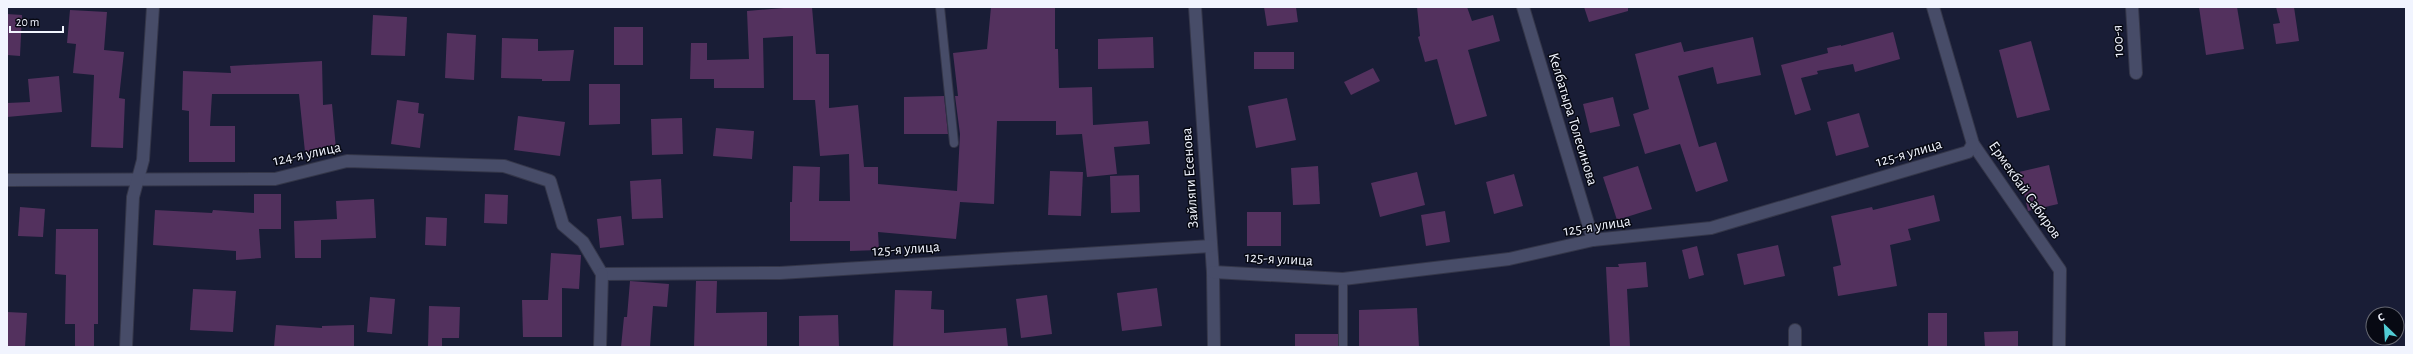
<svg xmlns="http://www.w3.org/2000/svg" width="2413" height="354" viewBox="0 0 2413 354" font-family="'Alegreya Sans',sans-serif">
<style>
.building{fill:#53315e}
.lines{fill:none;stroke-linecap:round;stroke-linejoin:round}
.service-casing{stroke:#343649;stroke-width:10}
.minor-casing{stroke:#343649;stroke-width:14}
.service{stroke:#474c68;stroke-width:8}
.minor{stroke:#474c68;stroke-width:12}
.labels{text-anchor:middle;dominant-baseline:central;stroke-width:3;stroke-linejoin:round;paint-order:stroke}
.street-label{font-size:15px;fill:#f1f4fe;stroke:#070913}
</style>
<rect width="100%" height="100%" fill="#191d36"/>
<!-- building -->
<g class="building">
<polygon points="796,7 812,7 816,54 829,54 829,108 858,105 864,167 878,167 878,184 957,191 960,134 955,96 958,96 953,53 987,49 991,7 1055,7 1055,49 1058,49 1059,88 1092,87 1093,125 1148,121 1150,144 1114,147 1117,174 1087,177 1082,134 1056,135 1056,121 997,121 994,204 960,202 956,239 878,232 879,250 850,251 850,241 790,241 790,202 792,202 793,166 820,167 819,201 850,201 849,154 820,156 815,100 793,100 793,36 763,38 764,88 714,88 714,79 690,79 691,43 707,43 707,60 749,59 747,11"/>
<polygon points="1264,7 1296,7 1298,22 1267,26"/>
<polygon points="1417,7 1467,7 1472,21 1493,15 1500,41 1468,50 1487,116 1455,125 1437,59 1425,62 1418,37 1420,36"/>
<polygon points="1584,7 1628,7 1628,11 1589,22"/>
<polygon points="2199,7 2237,7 2244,49 2206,55"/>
<polygon points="2276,7 2294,7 2299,41 2276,44 2273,24 2280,23"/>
<polygon points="70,10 107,12 104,50 124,52 119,98 125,99 123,148 91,147 94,75 73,73 76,44 67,43"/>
<polygon points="7,14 22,15 20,56 7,55"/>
<polygon points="373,15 407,17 405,56 371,55"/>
<rect x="614" y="27" width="29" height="38"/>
<polygon points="1893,32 1900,59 1855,72 1853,64 1817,71 1818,74 1801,78 1811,110 1795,115 1781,65 1828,53 1827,48 1841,45 1841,46"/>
<polygon points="447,33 476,35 474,80 445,78"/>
<polygon points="1153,37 1154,68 1098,69 1098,39"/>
<polygon points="1753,37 1761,75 1717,84 1713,67 1678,76 1699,147 1716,142 1728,181 1696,192 1680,144 1645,154 1633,114 1649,109 1635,54 1681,42 1684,52"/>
<polygon points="502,38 538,39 538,51 574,50 570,81 542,81 542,79 501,78"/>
<polygon points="2031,41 2050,110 2017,118 1999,50"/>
<rect x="1254" y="52" width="40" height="17"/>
<polygon points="322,61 323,105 332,104 336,149 305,152 299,94 212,94 210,126 235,126 235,162 189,162 189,111 182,110 183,71 231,73 230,66"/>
<polygon points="1373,68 1380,81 1351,95 1344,82"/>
<polygon points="59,76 62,112 7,117 7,103 30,102 28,79"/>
<polygon points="589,84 620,84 620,124 589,125"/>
<polygon points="944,96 948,134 904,134 904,97"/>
<polygon points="1613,97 1620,126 1590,133 1583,104"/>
<polygon points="1287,98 1296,140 1256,148 1248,106"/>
<polygon points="397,100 419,103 418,113 424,114 420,148 391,144"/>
<polygon points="1859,113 1869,147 1836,156 1827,122"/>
<polygon points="518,116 565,122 560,156 514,150"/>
<polygon points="682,118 683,154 652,155 651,119"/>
<polygon points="716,128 754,131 752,159 713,156"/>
<polygon points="2049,165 2058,204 2028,211 2019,172"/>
<polygon points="1318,166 1320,204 1293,205 1291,168"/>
<polygon points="1638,166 1652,209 1617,220 1603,177"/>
<polygon points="1050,171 1083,172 1081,216 1048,215"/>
<polygon points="1417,172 1425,205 1380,217 1371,183"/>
<polygon points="1514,174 1523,206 1494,214 1486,182"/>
<polygon points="1139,175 1140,212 1111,213 1110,176"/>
<polygon points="661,179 663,218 632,219 630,181"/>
<polygon points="254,194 281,194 281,229 259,229 261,258 236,260 236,251 153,245 155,210 212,213 213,210 254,213"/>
<polygon points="485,194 508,195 507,224 484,223"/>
<polygon points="1934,195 1940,221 1908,229 1911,240 1890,245 1897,286 1838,296 1833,267 1841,265 1831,216 1872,207 1873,210"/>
<polygon points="374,199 376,238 321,240 321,258 295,258 294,221 337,219 336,201"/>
<polygon points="20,207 45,209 43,237 18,236"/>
<polygon points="1445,211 1450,242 1426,246 1421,215"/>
<rect x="1247" y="212" width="34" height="34"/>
<polygon points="621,216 624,245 600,248 597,219"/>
<polygon points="426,217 447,218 446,246 425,245"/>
<polygon points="56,229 98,229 98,324 94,324 94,347 75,347 75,324 65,324 66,275 55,274"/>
<polygon points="1778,245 1785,276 1744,285 1737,254"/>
<polygon points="1697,246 1704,275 1689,279 1682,250"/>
<polygon points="551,253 581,255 579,289 562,288 562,337 523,337 522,300 548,300"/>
<polygon points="1646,262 1648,287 1627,289 1630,347 1610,347 1606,267 1619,267 1618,264"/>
<polygon points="630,281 669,284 667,307 653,306 650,347 621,347 624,317 627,317"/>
<polygon points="696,281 717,281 716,313 767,312 767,347 694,347"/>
<polygon points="1157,288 1162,326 1122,331 1117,293"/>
<polygon points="193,289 236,291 233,332 190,330"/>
<polygon points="895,290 932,291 931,309 944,310 944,333 1006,328 1008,347 893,347"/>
<polygon points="1047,295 1052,334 1021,338 1016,299"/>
<polygon points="370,297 395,299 392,334 367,332"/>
<polygon points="429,306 460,307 459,338 442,338 442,347 428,347"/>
<polygon points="1417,308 1419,347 1359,347 1359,310"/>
<polygon points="7,312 27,313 25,347 7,347"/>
<rect x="1928" y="313" width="19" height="34"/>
<polygon points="838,315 839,347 799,347 799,316"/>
<polygon points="276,325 322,328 322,326 354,325 354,347 274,347"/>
<polygon points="2018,331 2018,347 1985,347 1984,332"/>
<rect x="1295" y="334" width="43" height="13"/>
</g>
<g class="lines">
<!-- service casing -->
<g class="service-casing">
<g id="service">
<polyline points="940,7 954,143"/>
<polyline points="1343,347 1343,279"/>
</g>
</g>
<!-- minor casing -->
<g class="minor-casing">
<g id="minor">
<polyline points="1195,7 1213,272 1214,347"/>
<polyline points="1523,7 1593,240"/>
<polyline points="1933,7 1973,144 2060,270 2059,347"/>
<polyline points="2132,7 2136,73"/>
<polyline points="7,180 275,179 347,161 504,166 550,181 563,225 583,242 602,274"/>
<polyline points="1213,272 1343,279 1509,259 1593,240 1711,228 1968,152 1973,144"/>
<polyline points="602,274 780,273 1211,246"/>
<polyline points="1795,330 1795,347"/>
<polyline points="126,347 133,197 143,160 153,7"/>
<polyline points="600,347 602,274"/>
</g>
</g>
<!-- service -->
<use href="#service" class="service"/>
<!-- minor -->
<use href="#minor" class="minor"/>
</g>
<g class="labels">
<!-- street labels -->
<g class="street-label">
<text transform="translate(2118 41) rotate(-93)">100-я</text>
<text transform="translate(1573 119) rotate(73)">Келбатыра Толесинова</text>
<text transform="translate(1909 153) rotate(-16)">125-я улица</text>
<text transform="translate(307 154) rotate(-12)">124-я улица</text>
<text transform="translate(1190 178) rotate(-94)">Зайляги Есенова</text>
<text transform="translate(2025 190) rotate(55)">Ермекбай Сабиров</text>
<text transform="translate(1597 226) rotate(-9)">125-я улица</text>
<text transform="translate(906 249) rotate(-4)">125-я улица</text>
<text transform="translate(1279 259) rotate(3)">125-я улица</text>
</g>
</g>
<!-- border -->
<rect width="2413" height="354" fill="none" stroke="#f1f4fe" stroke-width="16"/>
<!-- north arrow -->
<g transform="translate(2385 326) rotate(335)"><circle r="19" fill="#070913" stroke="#656771"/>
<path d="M0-3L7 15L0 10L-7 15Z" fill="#51ccd4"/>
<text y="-6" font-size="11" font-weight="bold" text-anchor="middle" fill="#f1f4fe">С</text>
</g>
<!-- scale -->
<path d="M10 26v6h53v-6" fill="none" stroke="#f1f4fe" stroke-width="2"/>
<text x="16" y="26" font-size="12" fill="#f1f4fe" stroke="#070913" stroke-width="3" paint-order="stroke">20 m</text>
</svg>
